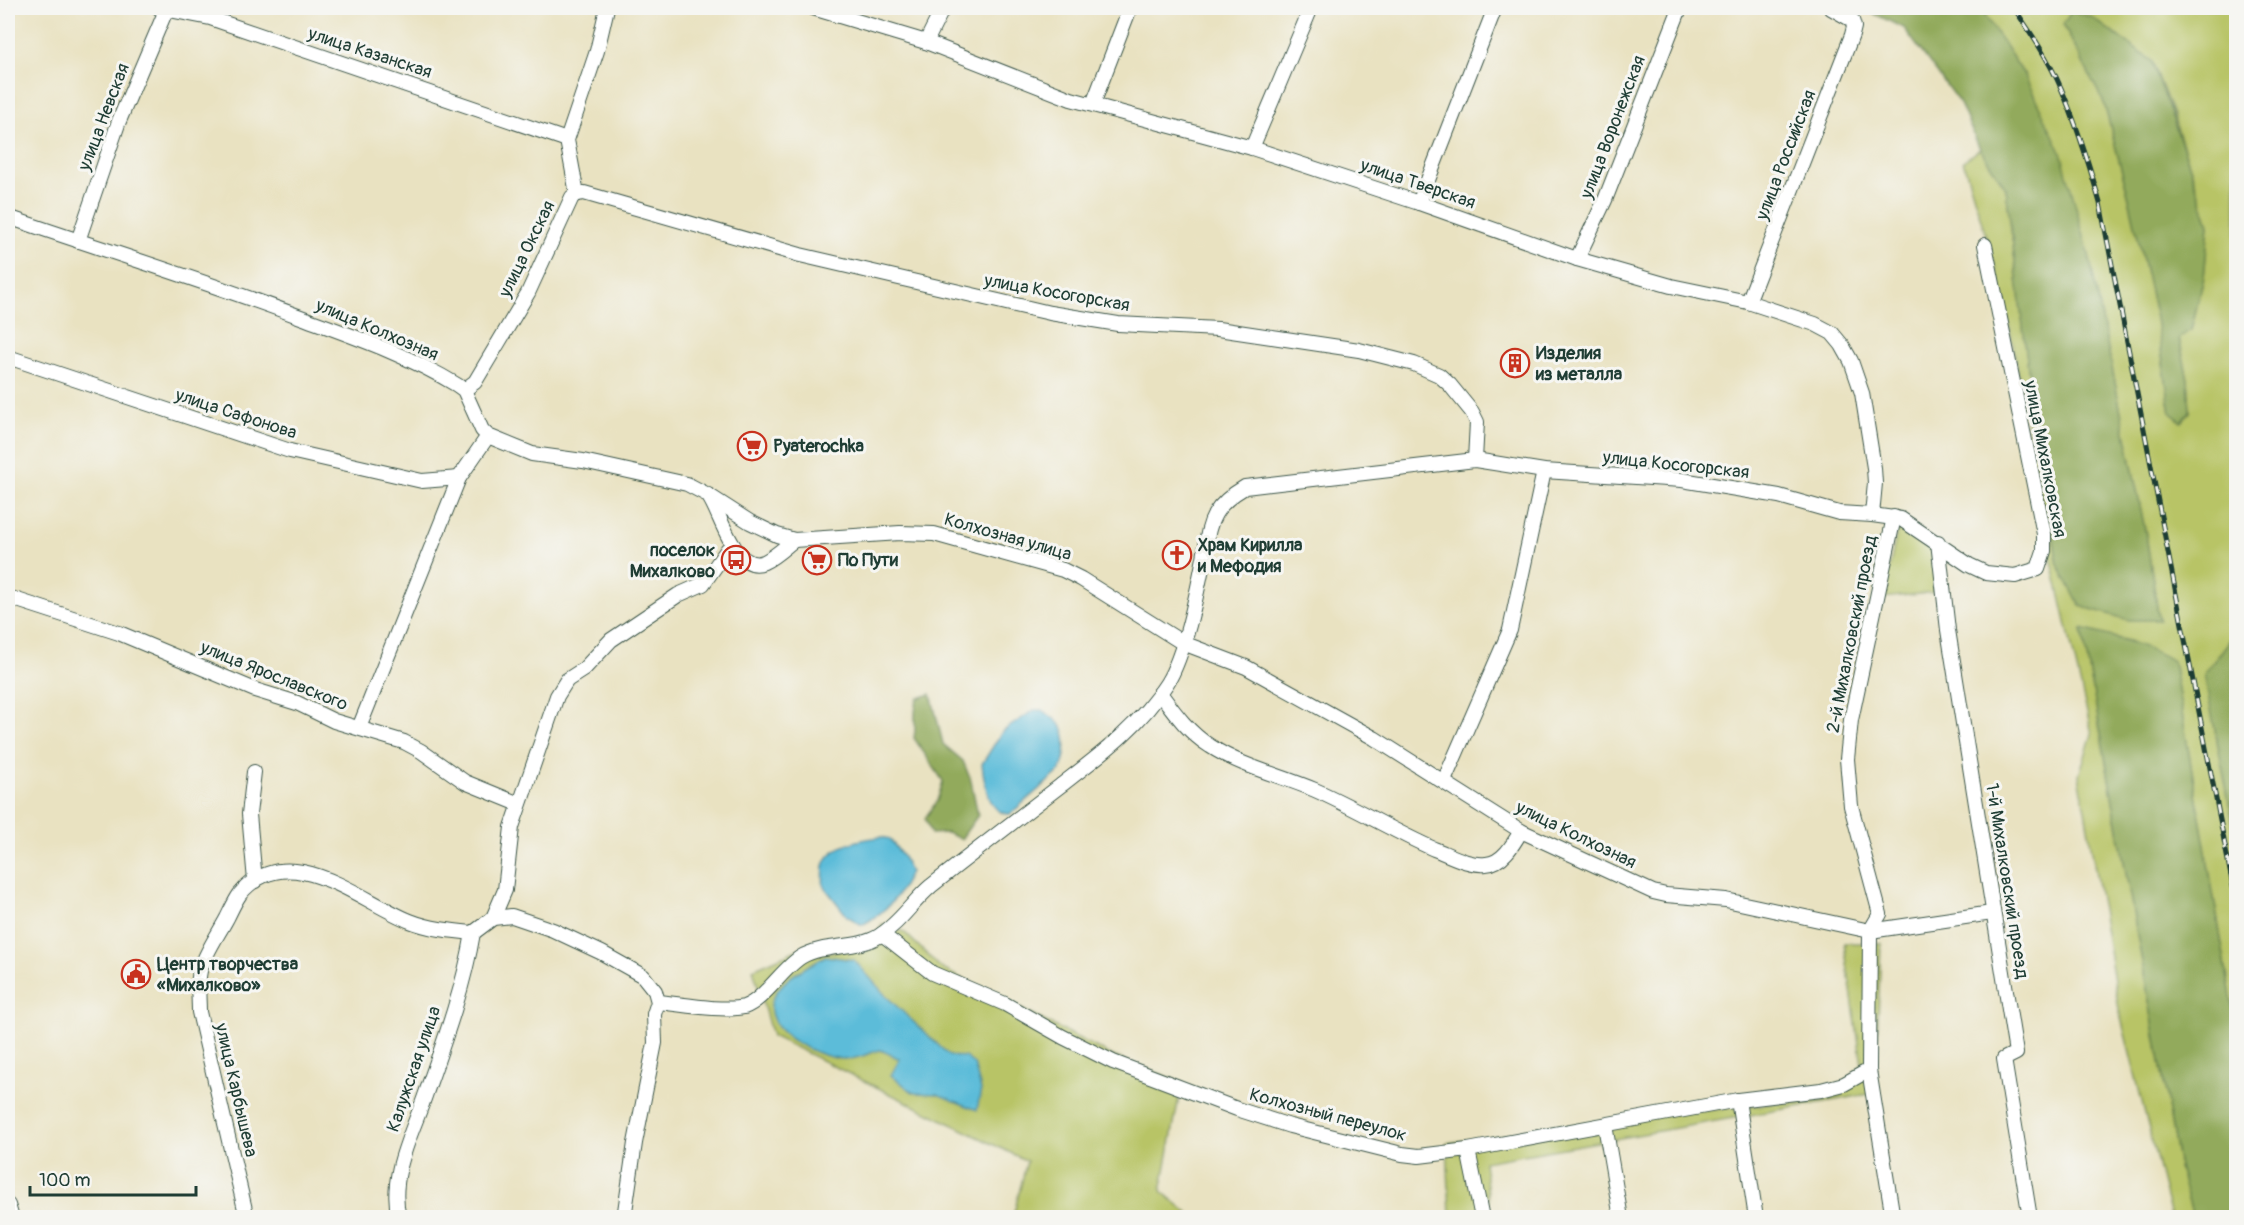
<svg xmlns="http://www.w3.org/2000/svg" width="2244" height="1225" viewBox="0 0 2244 1225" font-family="Pangolin,sans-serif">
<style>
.green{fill:#b8c466;stroke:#6c804d;stroke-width:1.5;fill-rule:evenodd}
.forest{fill:#92aa5b;stroke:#587448;stroke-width:1.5}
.water{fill:#5bbcd9;stroke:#3d7c86;stroke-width:1.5}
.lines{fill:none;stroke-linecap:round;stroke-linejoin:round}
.street-casing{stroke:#3d5649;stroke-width:16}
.street{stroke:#fff;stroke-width:14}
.rail-casing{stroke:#1f3d34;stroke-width:5}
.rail{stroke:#f6f6f2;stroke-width:3;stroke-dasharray:9;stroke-linecap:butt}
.labels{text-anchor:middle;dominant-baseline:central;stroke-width:6;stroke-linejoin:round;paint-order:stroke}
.street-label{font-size:18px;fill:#1f3d34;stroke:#f6f6f2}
.poi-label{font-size:18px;font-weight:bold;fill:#1f3d34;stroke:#f6f6f2;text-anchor:start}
</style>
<rect width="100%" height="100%" fill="#f6f6f2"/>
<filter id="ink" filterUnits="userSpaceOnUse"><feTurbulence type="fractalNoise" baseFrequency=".0167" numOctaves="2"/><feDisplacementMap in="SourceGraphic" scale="12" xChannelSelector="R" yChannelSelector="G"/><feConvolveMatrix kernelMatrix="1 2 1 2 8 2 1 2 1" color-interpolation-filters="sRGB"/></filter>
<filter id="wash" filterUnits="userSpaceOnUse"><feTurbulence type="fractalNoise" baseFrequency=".008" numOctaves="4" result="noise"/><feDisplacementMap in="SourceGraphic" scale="24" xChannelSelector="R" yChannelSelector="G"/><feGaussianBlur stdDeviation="1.35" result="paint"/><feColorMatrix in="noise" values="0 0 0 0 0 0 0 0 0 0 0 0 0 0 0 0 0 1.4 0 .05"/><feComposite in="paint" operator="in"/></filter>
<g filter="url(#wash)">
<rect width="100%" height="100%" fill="#e9e2c1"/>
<!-- green -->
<g class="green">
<path d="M1980,8h256v48l-7,27 7,21v511l-2,20 -29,40 31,163v188l-63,-365 -44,-20 -47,-11 97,537 14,50h-22l-52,-207 -40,-235 13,-41 -43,-185 -21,-126 -26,-134 -39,-128 17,-12 26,39 32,261 20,116 101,55 -13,-85 -57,-280 -64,-179zM2091,17l61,44 21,54 36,110 -5,52 -13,53 -12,8 9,41 2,33 -8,9 -11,-8 -15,-95 -27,-120 -25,-95 -41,-79z"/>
<polygon points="1898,527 1934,548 1937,592 1883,598"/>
<polygon points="882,924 904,932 941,968 1113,1056 1182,1082 1161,1191 1193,1217 1013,1217 1027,1161 772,1036 753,969 799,949 833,952 873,947"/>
<polygon points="1844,943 1881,943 1875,1093 1484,1162 1491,1217 1450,1217 1447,1143 1603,1121 1830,1098 1862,1065"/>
</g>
<!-- forest -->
<g class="forest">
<polygon points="1862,8 1980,8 2025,76 2061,152 2089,255 2146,535 2159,620 2129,620 2080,606 2058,565 2038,449 2006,188 1980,149 1960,104 1904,28"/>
<polygon points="2072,11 2091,17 2152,61 2190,167 2209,225 2204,277 2191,330 2179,339 2188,379 2190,412 2182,422 2171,413 2156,318 2129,198 2104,103 2063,24"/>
<polygon points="2236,615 2236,838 2204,674 2234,635"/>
<path d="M2082,629c31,8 63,15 91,32l63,365v191h-43l-14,-50z"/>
<path d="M931,694l12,50 20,17 8,20 7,34 -17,24 -14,-6 -16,1 -6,-16 12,-17 6,-20 -29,-43c3,-15 -2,-26 4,-40z"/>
</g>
<!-- water -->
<g class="water">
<path d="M1034,710h9c6,5 15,11 19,17 6,11 4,33 -2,44l-50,43c-22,1 -26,-33 -28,-50l20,-32z"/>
<path d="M881,837l9,2 13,18 7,15c-10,24 -24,40 -48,53l-15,-9 -24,-31c1,-6 0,-13 1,-19 5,-22 38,-27 57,-29z"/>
<path d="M825,956l29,4 33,37 63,59 15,1 9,7 7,26 -4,20 -40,-16 -23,-1 -23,-18 9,-16 -19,-9c-10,2 -21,8 -31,9 -27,2 -95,-28 -76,-63 10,-19 33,-29 51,-40z"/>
</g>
</g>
<g filter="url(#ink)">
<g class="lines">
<!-- street casing -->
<g class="street-casing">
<g id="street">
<polyline points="159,8 210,18 567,140"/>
<polyline points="813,8 926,42 1071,99 1252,148 1419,203 1577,259 1671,286 1748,302 1815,324 1832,333 1842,345 1851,361 1862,393 1874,468 1875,483 1872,515"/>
<polyline points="926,42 943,8"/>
<polyline points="1093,104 1130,8"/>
<polyline points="1252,148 1311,8"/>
<polyline points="577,194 584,193 800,255 1050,313 1118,324 1218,329 1359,350 1414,364 1439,375 1450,385 1472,412 1477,422 1475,460"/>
<polyline points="577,194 567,140 597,51 607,8"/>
<polyline points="1419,203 1495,8"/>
<path d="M8,217c96,33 194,63 290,99 54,20 110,39 159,69l7,5 18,40 6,6 44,18 51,7 104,23 21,11 42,27 27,13 17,5 106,-7 34,1 129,36 18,9 102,64 63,24 128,71 147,93 132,61 13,3 60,5 144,31 122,-18"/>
<polyline points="78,241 119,121 167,8"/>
<polyline points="1577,259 1605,200 1680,8"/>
<polyline points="1748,302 1852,35 1854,27 1852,20 1831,8"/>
<polyline points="8,357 290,451 422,481 459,478"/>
<polyline points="464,390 475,382 528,293 572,197 577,194"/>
<path d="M709,497c12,17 26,77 55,65 11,-5 21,-15 30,-22"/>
<polyline points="1938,542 1948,630 2016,1053 2004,1059 2030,1218"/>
<polyline points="8,597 119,633 255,690 297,703 334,721 404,742 421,751 465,782 519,804"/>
<path d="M1160,693c14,19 29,40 50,53 32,21 70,29 105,44 41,18 78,41 119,59 16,6 35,17 52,15 17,-1 28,-21 35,-33"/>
<polyline points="359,728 459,478 488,436"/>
<polyline points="254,772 249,814 255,881"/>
<polyline points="1444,781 1510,630 1544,471"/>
<polyline points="493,918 505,890 512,827 557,696 567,680 584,669 611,640 678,595 703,584 727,550 733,545"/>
<polyline points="882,934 932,973 1005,1004 1063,1037 1113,1062 1237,1109 1290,1126 1402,1154 1419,1156 1468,1150 1738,1100 1821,1090 1844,1084 1869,1070"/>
<path d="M658,1002c22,2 65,10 86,5 19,-6 39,-39 57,-50 24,-14 55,-7 78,-21 21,-13 34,-35 52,-50 43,-34 86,-67 129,-100 40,-31 80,-60 107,-103 18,-29 30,-90 37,-125 3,-16 3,-30 11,-44 7,-12 18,-20 30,-27l230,-27 69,11 138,9 97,16 60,17 33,2 29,4 68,46 17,8 29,3 23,-7 6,-18v-17l-59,-289"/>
<polyline points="1738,1100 1756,1218"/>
<polyline points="1605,1125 1621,1218"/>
<polyline points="1468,1150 1482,1218"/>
<polyline points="8,1205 12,1218"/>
<path d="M247,1218l-48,-206c0,-13 -2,-28 1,-41 5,-18 18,-36 27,-53 4,-8 8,-17 13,-24 48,-58 120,7 170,27 20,8 42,10 63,12l20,-15 19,-2 41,14 49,23 41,23 12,15 3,11 -4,12 1,29 -20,100 -11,75"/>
<path d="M399,1218c-11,-43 14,-86 27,-125 18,-51 38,-106 47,-160"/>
<polyline points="1893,1218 1869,1070 1870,931 1880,914 1851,806 1847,759 1851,720 1894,517"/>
</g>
</g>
<!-- street -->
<use href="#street" class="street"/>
<!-- rail casing -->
<g class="rail-casing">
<path id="rail" d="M2014,8c17,25 35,52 47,80 16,37 28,76 39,115l136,699"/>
</g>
<!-- rail -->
<use href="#rail" class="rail"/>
</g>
</g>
<!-- icons -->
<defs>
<g id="building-ring" transform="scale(1.5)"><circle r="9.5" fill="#f6f6f2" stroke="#c8321e" stroke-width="1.5"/><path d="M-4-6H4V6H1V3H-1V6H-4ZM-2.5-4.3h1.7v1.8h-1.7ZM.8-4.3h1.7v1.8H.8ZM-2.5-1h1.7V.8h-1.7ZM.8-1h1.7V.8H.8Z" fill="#c8321e"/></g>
<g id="supermarket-ring" transform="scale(1.5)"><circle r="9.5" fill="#f6f6f2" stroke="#c8321e" stroke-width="1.5"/><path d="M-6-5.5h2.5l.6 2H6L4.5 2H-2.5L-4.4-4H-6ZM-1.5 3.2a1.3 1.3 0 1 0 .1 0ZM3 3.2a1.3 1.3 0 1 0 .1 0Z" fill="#c8321e"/></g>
<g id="church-ring" transform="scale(1.5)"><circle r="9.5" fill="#f6f6f2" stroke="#c8321e" stroke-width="1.5"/><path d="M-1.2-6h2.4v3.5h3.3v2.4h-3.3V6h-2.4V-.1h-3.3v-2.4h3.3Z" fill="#c8321e"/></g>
<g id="bus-ring" transform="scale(1.5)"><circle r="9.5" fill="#f6f6f2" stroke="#c8321e" stroke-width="1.5"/><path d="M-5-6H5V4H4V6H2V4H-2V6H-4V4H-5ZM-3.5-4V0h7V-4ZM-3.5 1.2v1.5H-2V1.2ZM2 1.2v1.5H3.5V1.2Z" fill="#c8321e"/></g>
<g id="civic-ring" transform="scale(1.5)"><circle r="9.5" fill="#f6f6f2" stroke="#c8321e" stroke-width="1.5"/><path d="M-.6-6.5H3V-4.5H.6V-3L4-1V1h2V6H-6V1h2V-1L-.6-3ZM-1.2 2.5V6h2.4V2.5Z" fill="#c8321e"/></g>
</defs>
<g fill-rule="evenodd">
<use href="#building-ring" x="1515" y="363"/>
<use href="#supermarket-ring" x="752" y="446"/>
<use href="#church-ring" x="1177" y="555"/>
<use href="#bus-ring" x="736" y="560"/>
<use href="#supermarket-ring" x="817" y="560"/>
<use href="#civic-ring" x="136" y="974"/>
</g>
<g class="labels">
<!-- street labels -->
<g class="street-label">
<text transform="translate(370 53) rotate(18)">улица Казанская</text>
<text transform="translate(104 117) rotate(-69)">улица Невская</text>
<text transform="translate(1613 127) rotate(-69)">улица Воронежская</text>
<text transform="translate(1786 155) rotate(-69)">улица Российская</text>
<text transform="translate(1418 184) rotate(19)">улица Тверская</text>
<text transform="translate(527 249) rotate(-64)">улица Окская</text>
<text transform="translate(1057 293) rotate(10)">улица Косогорская</text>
<text transform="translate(377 330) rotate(23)">улица Колхозная</text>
<text transform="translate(236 414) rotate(18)">улица Сафонова</text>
<text transform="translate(2045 459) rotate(79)">улица Михалковская</text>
<text transform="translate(1676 465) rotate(6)">улица Косогорская</text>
<text transform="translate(1008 537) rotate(16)">Колхозная улица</text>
<text transform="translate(1852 634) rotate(-79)">2-й Михалковский проезд</text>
<text transform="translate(274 676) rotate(22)">улица Ярославского</text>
<text transform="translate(1576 835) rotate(26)">улица Колхозная</text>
<text transform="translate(2007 881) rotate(81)">1-й Михалковский проезд</text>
<text transform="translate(414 1069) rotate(-71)">Калужская улица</text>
<text transform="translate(236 1090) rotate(77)">улица Карбышева</text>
<text transform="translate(1328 1115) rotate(15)">Колхозный переулок</text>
</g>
<!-- poi labels -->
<g class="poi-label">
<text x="1536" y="353">Изделия<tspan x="1536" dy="21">из металла</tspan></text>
<text x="773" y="446">Pyaterochka</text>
<text x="1198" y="545">Храм Кирилла<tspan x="1198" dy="21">и Мефодия</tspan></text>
<text x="715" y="550" text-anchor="end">поселок<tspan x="715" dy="21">Михалково</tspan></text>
<text x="838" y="560">По Пути</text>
<text x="157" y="964">Центр творчества<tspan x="157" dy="21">«Михалково»</tspan></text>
</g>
</g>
<!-- margin -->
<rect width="2244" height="1225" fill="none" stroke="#f6f6f2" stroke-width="30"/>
<!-- scale -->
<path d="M30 1186v9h166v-9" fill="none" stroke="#1f3d34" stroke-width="3"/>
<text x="39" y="1186" font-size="18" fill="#1f3d34" stroke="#f6f6f2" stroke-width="4.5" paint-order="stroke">100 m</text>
</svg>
